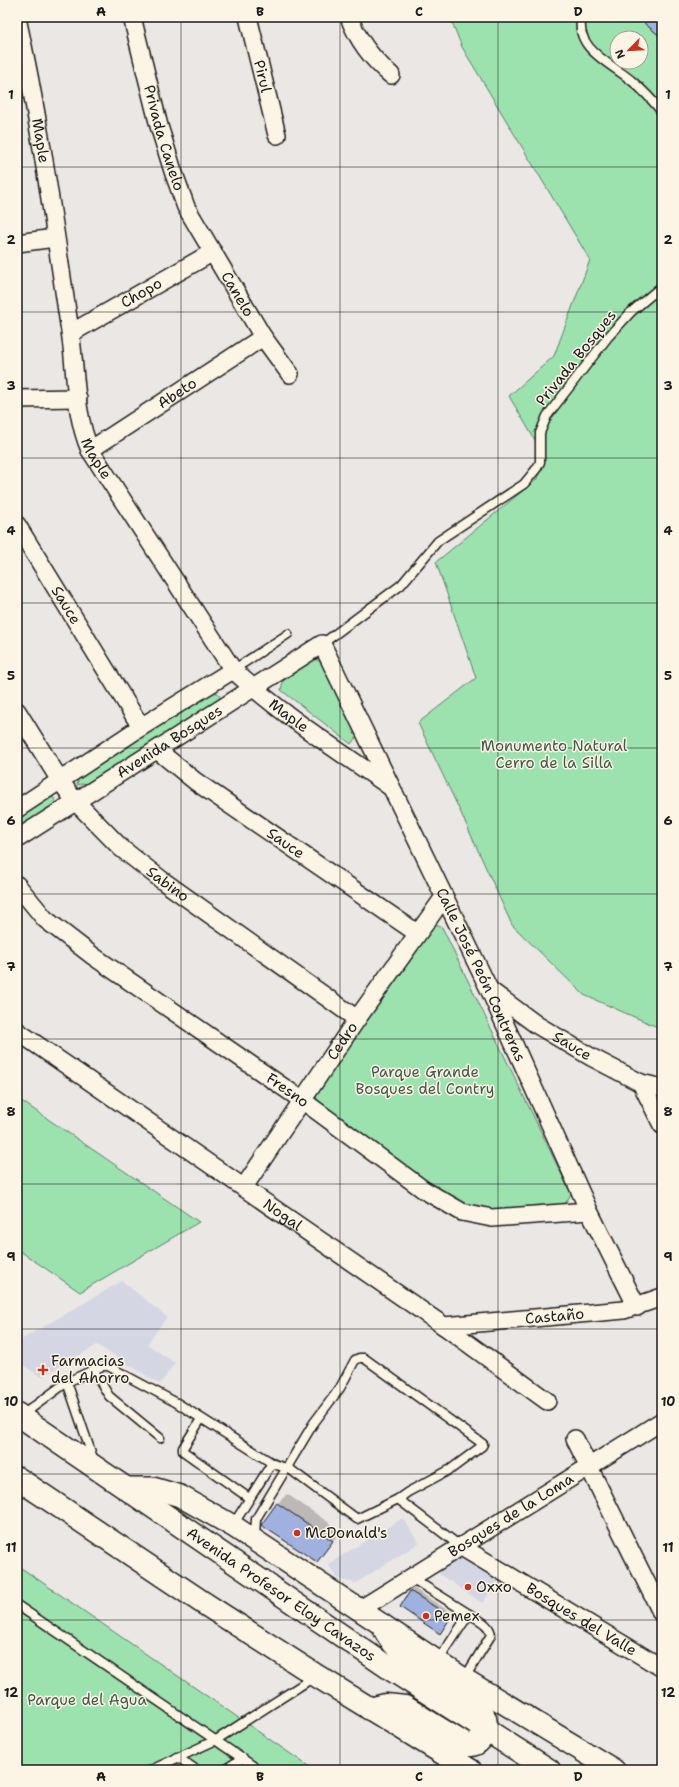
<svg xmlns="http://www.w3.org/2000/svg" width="679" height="1787" viewBox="0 0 679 1787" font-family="'Shantell Sans',sans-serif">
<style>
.built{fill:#d4d7e3}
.green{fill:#9ce2af;stroke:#5c7f66;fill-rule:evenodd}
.shadow{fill:#0003}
.building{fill:#a0b1e0;stroke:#1c1c1c}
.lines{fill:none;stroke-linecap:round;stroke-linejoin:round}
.service-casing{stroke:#1c1c1c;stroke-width:11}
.minor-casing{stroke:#1c1c1c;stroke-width:20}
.tertiary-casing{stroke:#1c1c1c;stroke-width:24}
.secondary-casing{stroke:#1c1c1c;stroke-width:25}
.service{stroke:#fcf5e5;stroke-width:8}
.minor{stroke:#fcf5e5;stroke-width:17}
.tertiary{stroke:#fcf5e5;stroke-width:21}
.secondary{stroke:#fcf5e5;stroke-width:22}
.grid{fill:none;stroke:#1c1c1c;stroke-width:1;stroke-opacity:0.55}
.poi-dot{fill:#c8321e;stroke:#fcf5e5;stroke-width:1.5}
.labels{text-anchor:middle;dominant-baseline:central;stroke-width:3;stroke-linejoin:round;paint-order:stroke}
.street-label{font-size:15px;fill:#1c1c1c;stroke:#fcf5e5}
.park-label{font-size:15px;fill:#425748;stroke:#fcf5e5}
.poi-label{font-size:15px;fill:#1c1c1c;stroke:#fcf5e5;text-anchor:start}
.neatline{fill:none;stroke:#1c1c1c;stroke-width:1.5}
.grid-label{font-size:13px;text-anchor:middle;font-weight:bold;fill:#1c1c1c}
</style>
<rect width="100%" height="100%" fill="#eae7e4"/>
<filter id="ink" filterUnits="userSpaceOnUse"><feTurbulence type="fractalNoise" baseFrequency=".025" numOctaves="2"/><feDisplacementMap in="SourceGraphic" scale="8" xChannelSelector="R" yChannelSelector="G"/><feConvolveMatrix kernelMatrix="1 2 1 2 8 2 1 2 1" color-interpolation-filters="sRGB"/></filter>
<g filter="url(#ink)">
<!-- built -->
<g class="built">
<polygon points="122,1281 167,1317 147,1344 175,1363 160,1384 97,1345 41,1377 17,1361 17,1342"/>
<polygon points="403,1518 419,1543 356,1583 338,1579 328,1564"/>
<polygon points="461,1555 499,1580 482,1603 435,1571"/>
</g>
<!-- green -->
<g class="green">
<path d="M450,17h212v1012l-78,-34 -72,-70 -51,-112 -43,-90 58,-45 -40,-116 101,-83 8,-22 -36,-61 45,-40 36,-96 -128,-213zM617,38h24v24h-24z"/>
<path d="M315,659c21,9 34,57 42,77l-6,8 -70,-54 2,-9z"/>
<polygon points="210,692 218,693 220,698 217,704 93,782 77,785 78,780 85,773"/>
<polygon points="47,796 54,798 57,806 17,832 17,816"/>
<polygon points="434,925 442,927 571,1194 565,1204 494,1211 461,1204 435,1189 320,1108 315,1093"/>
<polygon points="17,1098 199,1222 80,1292 17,1249"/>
<polygon points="17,1565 314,1770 17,1770"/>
</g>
<!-- shadow -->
<g class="shadow">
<polygon points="287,1494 341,1531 317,1560 278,1503"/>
<polygon points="413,1588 453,1614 440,1633 401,1607"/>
</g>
<!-- building -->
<g class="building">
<polygon points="637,17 662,17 662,38"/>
<polygon points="277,1503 333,1541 317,1562 261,1525"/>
<polygon points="410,1591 451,1617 440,1634 400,1607"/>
</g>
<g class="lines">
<!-- service casing -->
<g class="service-casing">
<g id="service">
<path d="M582,17c-9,31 30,47 50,64 11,9 21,20 30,31"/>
<polyline points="322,644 401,585 438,541 524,484 537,468 540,462 540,433 547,416 608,337 631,312 662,286"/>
<polyline points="233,670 288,634"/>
<polyline points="94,1371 109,1396 160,1438"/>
<polyline points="67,1382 94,1461"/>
<path d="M21,1416l46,-34 35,-16h6l69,37 95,60c6,3 13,4 19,7l66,49 41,-20 10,-7 43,-23 31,-23 1,-2 -119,-86h-5l-4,2 -15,28 -27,36 -57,95 -1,18"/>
<polyline points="201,1419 183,1448 183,1451 249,1498"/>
<polyline points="398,1499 460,1546"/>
<polyline points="233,1525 272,1463"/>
<polyline points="410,1577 469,1614"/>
<polyline points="17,1605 259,1770"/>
<path d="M438,1661l31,-47c8,5 21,10 22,21l-27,44"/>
<polyline points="177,1757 197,1770"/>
<polyline points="151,1770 216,1740 314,1677"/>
<polyline points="224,1770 243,1758"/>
</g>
</g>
<!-- minor casing -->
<g class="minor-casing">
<g id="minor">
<path id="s1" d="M132,17l27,109 14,45 13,36 77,130 27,37"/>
<path id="s2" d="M248,17l29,118"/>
<path d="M349,17c9,24 23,42 42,58"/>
<path id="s3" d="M17,18c23,103 37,208 53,313 6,39 4,82 20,119l143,220c48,44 103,79 156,116"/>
<polyline points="17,243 55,238"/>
<path id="s4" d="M71,333l142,-81"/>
<polyline points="17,399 78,398"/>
<path id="s5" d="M90,450l173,-113"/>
<path id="s6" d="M17,525l124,202"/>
<path id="s7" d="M17,711l44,71 14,19 46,47 42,33 194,138"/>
<path id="s8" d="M157,750l38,31 222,152"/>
<polyline points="17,809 141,727 233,670"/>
<path id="s9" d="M17,839l305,-195 167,345 100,222 48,96"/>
<path id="s10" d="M17,885l28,34 48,37 209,144 122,90 38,22 30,6 97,-7"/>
<path id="s11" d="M491,991l46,34 54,32 50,26 21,5"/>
<path id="s12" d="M17,1031l427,295 103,75"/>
<polyline points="641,1083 662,1125"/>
<path id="s13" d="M244,1187l113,-168 87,-122"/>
<path id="s14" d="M444,1326l180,-16 38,-13"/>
<polyline points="575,1439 662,1614"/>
<path id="s15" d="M460,1546l202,122"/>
<path id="s16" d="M359,1610l303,-189"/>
</g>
</g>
<!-- tertiary casing -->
<g class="tertiary-casing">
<polyline id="tertiary" points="127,1488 153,1488 180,1496 233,1526 464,1679 614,1770"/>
</g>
<!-- secondary casing -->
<g class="secondary-casing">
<g id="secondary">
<path id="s17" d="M17,1414l375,256 157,100"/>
<polyline points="17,1478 202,1602 317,1676 470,1770"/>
<path d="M370,1709l16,-4 19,2 61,38c9,1 13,-2 17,-9 18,-34 -56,-65 -77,-80 -11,-9 -18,-19 -24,-31"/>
</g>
</g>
<!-- service -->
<use href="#service" class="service"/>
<!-- minor -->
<use href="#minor" class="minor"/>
<!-- tertiary -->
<use href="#tertiary" class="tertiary"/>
<!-- secondary -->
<use href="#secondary" class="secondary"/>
</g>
</g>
<!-- grid -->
<path class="grid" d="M181,17v1753M340,17v1753M498,17v1753M17,167h645M17,312h645M17,458h645M17,603h645M17,748h645M17,894h645M17,1039h645M17,1184h645M17,1329h645M17,1474h645M17,1620h645"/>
<!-- markers -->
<g class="poi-dot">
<path d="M41 1364h4v4h4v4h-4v4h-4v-4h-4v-4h4z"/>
<circle cx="297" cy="1533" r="4"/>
<circle cx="468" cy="1587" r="4"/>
<circle cx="426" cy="1616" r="4"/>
</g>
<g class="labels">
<!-- street labels -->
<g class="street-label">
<text stroke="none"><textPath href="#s2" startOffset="61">Pirul</textPath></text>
<text stroke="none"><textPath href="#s1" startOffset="125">Privada Canelo</textPath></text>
<text stroke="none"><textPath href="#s3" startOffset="125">Maple</textPath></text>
<text stroke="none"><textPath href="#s4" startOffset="81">Chopo</textPath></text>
<text stroke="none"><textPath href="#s1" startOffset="299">Canelo</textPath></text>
<text transform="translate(576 358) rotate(-51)">Privada Bosques</text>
<text stroke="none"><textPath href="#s5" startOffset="104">Abeto</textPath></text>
<text stroke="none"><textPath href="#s3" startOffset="449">Maple</textPath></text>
<text stroke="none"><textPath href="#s6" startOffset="94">Sauce</textPath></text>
<text stroke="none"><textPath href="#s3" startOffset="773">Maple</textPath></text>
<text stroke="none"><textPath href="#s9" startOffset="181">Avenida Bosques</textPath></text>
<text stroke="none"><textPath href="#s8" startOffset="159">Sauce</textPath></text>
<text stroke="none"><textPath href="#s7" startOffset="232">Sabino</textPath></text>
<text stroke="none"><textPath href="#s9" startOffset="729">Calle José Peón Contreras</textPath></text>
<text stroke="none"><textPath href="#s13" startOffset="176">Cedro</textPath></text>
<text stroke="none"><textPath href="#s11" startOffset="98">Sauce</textPath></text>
<text stroke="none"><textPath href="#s10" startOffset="341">Fresno</textPath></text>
<text stroke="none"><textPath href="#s12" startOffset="323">Nogal</textPath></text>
<text stroke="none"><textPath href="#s14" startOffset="111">Castaño</textPath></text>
<text stroke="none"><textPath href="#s16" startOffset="179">Bosques de la Loma</textPath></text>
<text stroke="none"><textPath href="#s17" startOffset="320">Avenida Profesor Eloy Cavazos</textPath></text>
<text stroke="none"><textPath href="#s15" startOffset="142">Bosques del Valle</textPath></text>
</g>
<!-- park labels -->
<g class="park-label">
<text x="554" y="746">Monumento Natural<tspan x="554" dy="17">Cerro de la Silla</tspan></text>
<text x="425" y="1072">Parque Grande<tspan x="425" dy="17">Bosques del Contry</tspan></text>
<text x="87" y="1700">Parque del Agua</text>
</g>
<!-- poi labels -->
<g class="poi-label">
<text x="51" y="1361">Farmacias<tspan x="51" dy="17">del Ahorro</tspan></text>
<text x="305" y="1533">McDonald's</text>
<text x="476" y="1587">Oxxo</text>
<text x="434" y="1616">Pemex</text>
</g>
</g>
<!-- margin -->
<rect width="679" height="1787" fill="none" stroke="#fcf5e5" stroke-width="44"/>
<!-- north arrow -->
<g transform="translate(629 50) rotate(246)"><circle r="19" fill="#fcf5e5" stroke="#a29e95"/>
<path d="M0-3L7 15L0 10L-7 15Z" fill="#c8321e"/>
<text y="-6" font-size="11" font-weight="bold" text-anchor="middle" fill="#1c1c1c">N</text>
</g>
<rect x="22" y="22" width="635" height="1743" class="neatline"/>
<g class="grid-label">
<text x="101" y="16">A</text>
<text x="260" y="16">B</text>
<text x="419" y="16">C</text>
<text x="578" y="16">D</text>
<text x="11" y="99">1</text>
<text x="668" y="99">1</text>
<text x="11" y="244">2</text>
<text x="668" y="244">2</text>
<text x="11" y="390">3</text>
<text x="668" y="390">3</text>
<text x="11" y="535">4</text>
<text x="668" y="535">4</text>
<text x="11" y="680">5</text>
<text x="668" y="680">5</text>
<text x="11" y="825">6</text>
<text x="668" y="825">6</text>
<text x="11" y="971">7</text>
<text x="668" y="971">7</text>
<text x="11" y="1116">8</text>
<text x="668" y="1116">8</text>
<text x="11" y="1261">9</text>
<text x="668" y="1261">9</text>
<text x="11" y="1406">10</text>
<text x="668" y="1406">10</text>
<text x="11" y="1552">11</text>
<text x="668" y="1552">11</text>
<text x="11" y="1697">12</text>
<text x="668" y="1697">12</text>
<text x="101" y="1781">A</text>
<text x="260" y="1781">B</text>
<text x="419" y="1781">C</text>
<text x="578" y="1781">D</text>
</g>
</svg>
